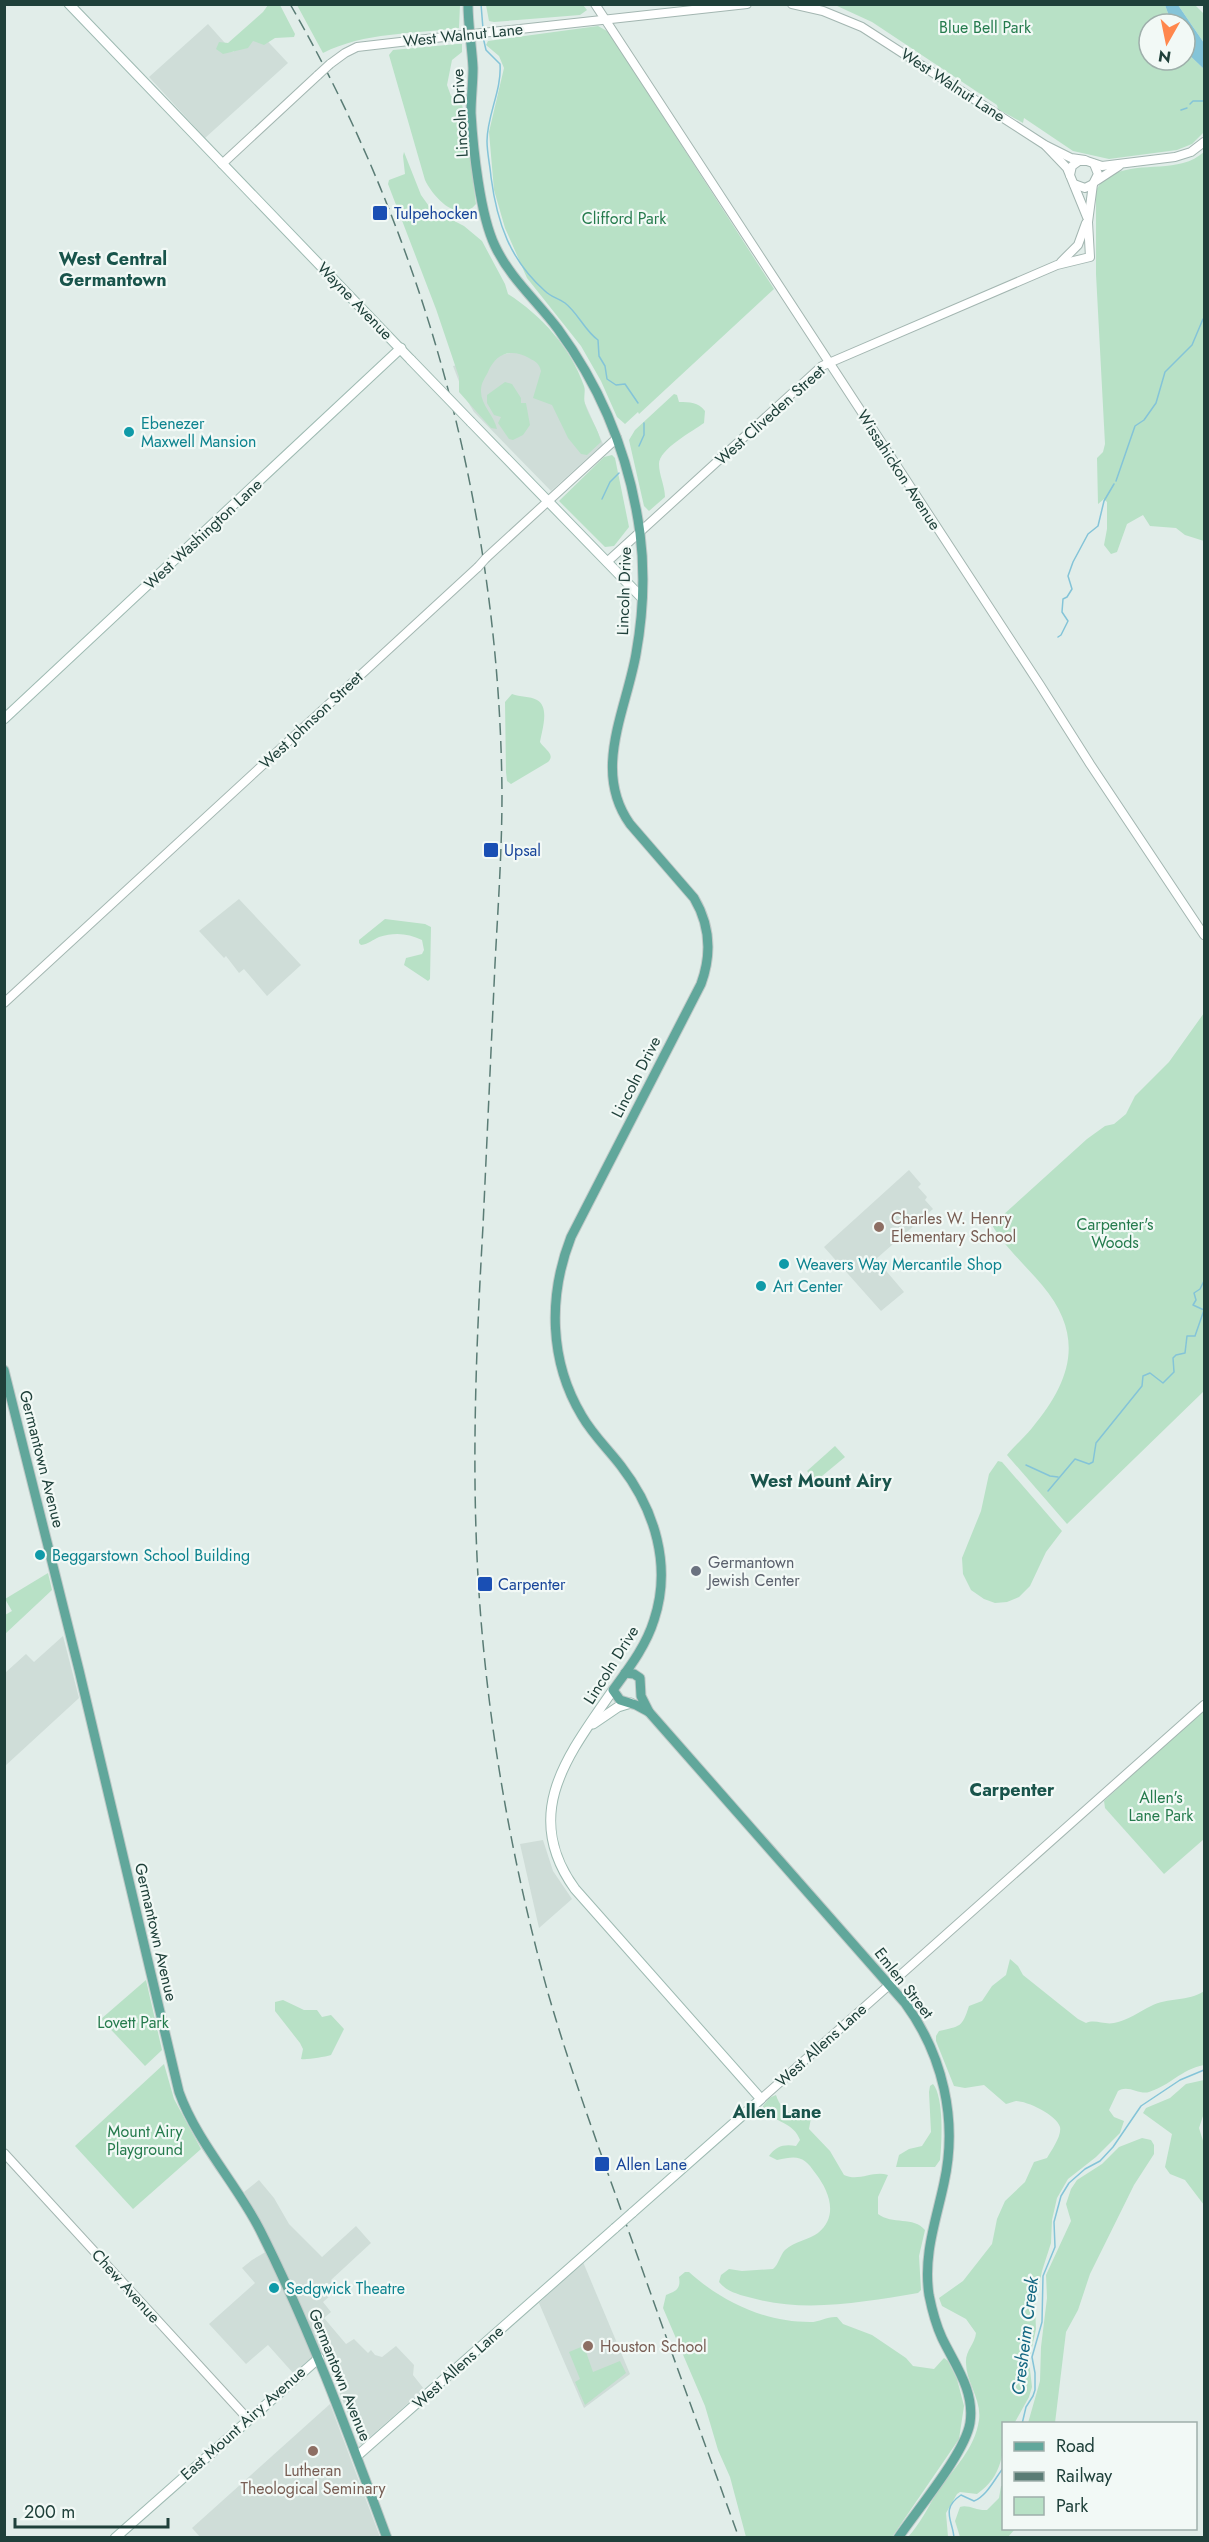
<svg xmlns="http://www.w3.org/2000/svg" width="1209" height="2542" viewBox="0 0 1209 2542" font-family="Jost,sans-serif">
<style>
.built{fill:#cfddd8}
.green{fill:#b8e1c6}
.water{fill:#84c4d8}
.lines{fill:none;stroke-linecap:round;stroke-linejoin:round}
.stream{stroke:#84c4d8;stroke-width:1.5}
.tertiary-casing{stroke:#a3b6b1;stroke-width:10}
.secondary-casing{stroke:#9ebab2;stroke-width:11}
.primary-casing{stroke:#c0cac8;stroke-width:11}
.tertiary{stroke:#fff;stroke-width:8}
.secondary{stroke:#fff;stroke-width:9}
.primary{stroke:#61a79b;stroke-width:9}
.rail{stroke:#5a7c75;stroke-width:1.5;stroke-dasharray:12 6;stroke-linecap:butt}
.tertiary-bridge-casing{stroke:#a3b6b1;stroke-width:10;stroke-linecap:butt}
.secondary-bridge-casing{stroke:#9ebab2;stroke-width:11;stroke-linecap:butt}
.tertiary-bridge{stroke:#fff;stroke-width:8}
.secondary-bridge{stroke:#fff;stroke-width:9}
.transit-dot{fill:#1a4fb4;stroke:#f2f9f6;stroke-width:2}
.culture-dot{fill:#0f9aa8;stroke:#f2f9f6;stroke-width:2}
.education-dot{fill:#8d6e63;stroke:#f2f9f6;stroke-width:2}
.worship-dot{fill:#6b7280;stroke:#f2f9f6;stroke-width:2}
.labels{text-anchor:middle;dominant-baseline:central;stroke-width:4.5;stroke-linejoin:round;paint-order:stroke}
.park-label{font-size:16px;fill:#257b4d;stroke:#f2f9f6}
.street-label{font-size:16px;fill:#1f403a;stroke:#f2f9f6}
.transit-label{font-size:16px;fill:#164399;stroke:#f2f9f6;text-anchor:start}
.culture-label{font-size:16px;fill:#0d838f;stroke:#f2f9f6;text-anchor:start}
.education-label{font-size:16px;fill:#785e54;stroke:#f2f9f6;text-anchor:start}
.worship-label{font-size:16px;fill:#5b616d;stroke:#f2f9f6;text-anchor:start}
.neighbourhood-label{font-size:18px;font-weight:bold;fill:#19544b;stroke:#f2f9f6}
.water-label{font-size:18px;font-style:italic;fill:#136782;stroke:#f2f9f6}
</style>
<rect width="100%" height="100%" fill="#e1ede9"/>
<!-- built -->
<g class="built">
<polygon points="208,24 233,52 257,30 288,63 205,138 149,77"/>
<polygon points="550,344 580,392 603,444 551,491 474,412 465,397 453,366"/>
<polygon points="239,899 301,965 267,996 244,969 239,973 226,956 224,958 199,931"/>
<polygon points="909,1170 921,1184 918,1187 927,1197 925,1200 933,1209 876,1259 904,1292 881,1311 824,1247"/>
<polygon points="63,1636 79,1698 5,1766 5,1673 26,1654 34,1662"/>
<polygon points="543,1840 553,1871 572,1899 539,1928 520,1844"/>
<polygon points="259,2180 274,2198 289,2224 322,2257 356,2226 371,2243 331,2280 338,2289 323,2302 331,2312 324,2318 346,2344 354,2339 368,2353 371,2350 375,2355 382,2357 396,2346 414,2365 413,2375 424,2389 361,2445 324,2355 311,2358 293,2373 268,2345 246,2364 209,2324 255,2283 242,2268 252,2260 274,2247 244,2192"/>
<polygon points="583,2262 630,2374 584,2408 539,2303"/>
<polygon points="330,2404 380,2537 200,2537 192,2528"/>
</g>
<!-- green -->
<g class="green">
<polygon points="268,5 280,5 295,34 294,37 275,38 264,45 253,41 248,48 223,54 216,49 219,42 228,43 263,12"/>
<path d="M297,5h163l-1,23c-45,6 -95,4 -136,25z"/>
<polygon points="486,5 583,5 587,10 580,15 494,22 489,21"/>
<polygon points="835,5 1165,5 1172,24 1149,24 1149,60 1185,60 1185,51 1204,69 1204,132 1192,144 1177,150 1109,159 1073,151 1024,118 1023,123 998,109 997,105 872,22"/>
<polygon points="1178,5 1195,5 1204,14 1204,43"/>
<polygon points="598,26 607,31 619,48 774,289 639,414 638,412 625,424 617,417 601,381 581,346 527,278 505,228 494,190 489,132 504,68 499,56 486,45 488,41"/>
<path d="M457,44h5v8l-10,8 -5,25 4,11 11,9 2,7 -5,14 10,22 7,56c-17,21 -43,-7 -51,-24l-36,-125 4,-5z"/>
<path d="M404,152l17,43 10,14 33,17 18,15 23,43 3,10c33,21 63,54 76,92 2,5 -1,11 1,18 4,13 13,24 16,38l-14,13 -6,-1 -13,-16 -16,-33 -19,-7 8,-27c-2,-8 -5,-9 -12,-13 -18,-10 -33,-5 -41,14 -3,6 -7,11 -7,18 -1,14 13,25 16,39l-6,-1 -32,-36v-15l-23,-68 -48,-125 1,-4 16,-6 -2,-18z"/>
<path d="M1204,152v389l-19,-6 -9,-7 -26,-2 -7,-11 -16,9 -10,28 -6,2 -7,-9 3,-16v-27l-3,-3 -6,5 -1,-46 6,-6 2,-8 -9,-170v-84c18,-30 58,-19 87,-27 8,-2 15,-6 21,-11z"/>
<polygon points="505,382 512,384 521,398 521,403 526,403 530,425 523,435 513,440 509,439 498,423 501,417 494,415 487,403 487,395"/>
<path d="M674,394l3,1 2,7c11,0 19,0 26,9l-1,12c-11,8 -45,26 -45,41 0,11 6,22 6,33l-16,14 -5,-5 -15,-66 6,-10z"/>
<polygon points="612,455 615,458 629,527 614,546 605,547 559,501 604,457"/>
<path d="M512,694c8,3 18,2 25,6 13,7 5,30 3,42 4,7 16,12 8,20l-37,22 -4,-3 -1,-9 -1,-70z"/>
<path d="M385,919l40,5 6,3 -1,52 -2,2 -24,-16 2,-7 16,-4 2,-4 -2,-10c-14,-7 -28,-8 -43,-3 -7,3 -10,7 -18,8l-2,-2v-3z"/>
<path d="M1204,1013v378l-137,133 -60,-69c7,-9 17,-17 25,-27 40,-48 53,-92 10,-143 -16,-19 -38,-39 -50,-60l95,-86 18,-13 9,-2 12,-10 9,-18 34,-34z"/>
<polygon points="835,1446 845,1457 816,1481 807,1471"/>
<polygon points="998,1461 1002,1462 1062,1531 1046,1552 1030,1586 1019,1597 1007,1602 995,1603 984,1599 971,1590 963,1574 962,1558 981,1511 989,1474"/>
<polygon points="48,1573 52,1590 5,1634 5,1615 12,1611 5,1599"/>
<polygon points="1204,1708 1204,1839 1164,1874 1105,1808 1104,1801"/>
<path d="M1010,1959l8,7 5,9 55,44 8,4c9,-4 18,2 28,0 14,-3 25,-11 37,-17 17,-9 37,-4 53,-15v74c-24,5 -33,20 -55,27 -10,3 -21,-8 -31,-1l-9,19 5,7 10,4 -4,12 -24,24 -28,22 -11,19 -5,22 -1,23 -9,28 -7,35 1,23 -7,32 3,26 -3,10 -14,25 -11,2c0,28 -1,52 -27,70l-17,-2 -3,2 -11,19 2,24h-40c12,-13 20,-30 30,-46 15,-22 37,-42 41,-71 3,-20 -13,-38 -13,-57 -1,-12 9,-19 10,-30l-10,-14 -24,-13 -3,-8 24,-17 29,-37 5,-25 8,-18 20,-19 9,-20 13,-4c4,-7 15,-22 13,-31 -3,-12 -33,-26 -44,-26 -4,1 -6,2 -10,3l-22,-19 -19,3 -11,-2 -18,-45v-5l3,-5c21,-5 23,-3 30,-25l13,-5 10,-15 14,-11z"/>
<polygon points="146,1980 162,2050 145,2066 101,2019"/>
<path d="M283,2000l21,10h13l5,7 9,-2 13,14 -13,26c-7,2 -24,5 -30,4l2,-10 -3,-6 -25,-32v-9z"/>
<polygon points="164,2064 174,2099 201,2149 133,2209 75,2146"/>
<polygon points="1204,2080 1204,2113 1199,2128 1204,2144 1204,2205 1185,2180 1170,2174 1165,2167 1172,2134 1143,2113 1146,2108 1170,2098 1186,2084"/>
<path d="M933,2084c11,13 9,59 7,76l-5,7h-39l3,-12 10,-6 13,-3 9,-14 -2,-40 1,-6z"/>
<path d="M776,2095c7,21 18,19 35,23l-2,11 21,22 14,24c15,7 29,-5 44,0l-10,22v17c14,11 36,2 47,16l-6,26 2,34 -3,3c-55,9 -112,20 -166,5 -12,-3 -25,-6 -33,-16l2,-7 8,-6 13,2 31,-2c6,-5 7,-14 12,-19 10,-9 24,-10 33,-17 21,-17 11,-42 -2,-59 -12,-18 -18,-19 -39,-14l-8,-4c7,-10 15,-12 27,-10l4,-6c-6,-17 -25,-19 -37,-28v-6l6,-8z"/>
<polygon points="1142,2138 1151,2140 1154,2145 1154,2154 1134,2185 1090,2274 1078,2310 1066,2332 1055,2423 1028,2423 1040,2381 1041,2347 1047,2298 1046,2275 1071,2221 1066,2204 1071,2189 1077,2180 1102,2164 1119,2147"/>
<path d="M685,2272h4c33,30 76,50 121,50 10,0 18,-6 27,-5l6,7 29,11 34,23 7,8 21,3 10,-11 4,3 9,18 7,27 -5,33 -67,98h-146l-16,-60 -12,-27 -13,-44 -42,-98 3,-13c10,-4 15,-6 13,-18z"/>
<polygon points="581,2347 585,2349 593,2372 620,2361 626,2373 585,2405 575,2382 580,2379 569,2352"/>
<path d="M1001,2486h2l1,42 11,1 -7,8h-48l-5,-16 5,-14c8,-3 17,4 27,3l12,-12z"/>
</g>
<!-- water -->
<polygon class="water" points="1165,5 1178,5 1204,43 1204,69 1185,51 1185,24 1172,24"/>
<g class="lines">
<!-- stream -->
<g class="stream">
<polyline points="481,4 483,29"/>
<path d="M483,37l3,13 14,14c2,26 -13,51 -13,77 0,12 3,24 4,36 6,46 19,83 54,114 6,6 13,7 20,12 13,10 20,28 33,37l1,16 6,10 2,13 9,6 9,-1 13,19"/>
<polyline points="1190,104 1193,101 1204,101"/>
<polyline points="1181,110 1187,108"/>
<polyline points="639,446 644,435 644,423"/>
<polyline points="1116,481 1135,426 1144,420 1156,403 1165,372 1192,345 1203,319"/>
<polyline points="602,499 610,482 619,473"/>
<polyline points="1058,637 1061,635 1068,621 1062,612 1063,599 1067,597 1072,589 1068,576 1073,562 1088,534 1098,526 1104,501 1114,484"/>
<polyline points="1026,1465 1050,1476 1058,1477"/>
<polyline points="1048,1491 1075,1459 1089,1464 1093,1462 1096,1443 1142,1386 1143,1376 1150,1373 1163,1383 1174,1372 1173,1358 1176,1355 1185,1353 1187,1336 1195,1336 1204,1310 1193,1305 1196,1300 1194,1293 1200,1289 1204,1281"/>
<polyline points="1022,2424 1026,2407 1033,2396 1035,2390 1035,2373 1032,2357 1042,2322 1043,2276 1055,2247 1054,2222 1061,2196 1069,2183 1085,2169 1100,2161 1113,2147 1141,2106 1180,2080 1204,2070"/>
<path d="M954,2538c-1,-17 -14,-29 7,-43l13,6c13,-5 21,-23 30,-34"/>
</g>
<!-- tertiary casing -->
<g class="tertiary-casing">
<g id="tertiary">
<polyline points="595,4 1040,685 1090,764 1204,935"/>
<polyline points="792,4 823,11 862,27 1045,145 1071,158 1085,160"/>
<polyline points="520,29 747,4"/>
<polyline points="330,64 345,53 357,47 435,38"/>
<polyline points="1046,146 1067,168 1087,217"/>
<polyline points="222,164 318,75"/>
<polyline points="1070,175 1072,166 1079,161 1087,161 1102,166 1175,157 1191,152 1204,142"/>
<polyline points="1096,181 1119,166"/>
<polyline points="1074,184 1085,188 1093,184 1098,174 1094,164"/>
<polyline points="1061,262 1078,245 1086,223"/>
<polyline points="486,558 617,438"/>
<polyline points="607,562 822,366 1057,265 1090,257 1088,222 1093,184"/>
<polyline points="4,1003 478,567"/>
<polyline points="761,2099 1204,1705"/>
<polyline points="4,2153 248,2419"/>
</g>
</g>
<!-- secondary casing -->
<g class="secondary-casing">
<g id="secondary">
<polyline points="69,4 411,360"/>
<polyline points="471,422 642,598"/>
<polyline points="4,719 401,348"/>
<path d="M613,1690c-44,64 -93,123 -38,199l186,210 -129,114"/>
<polyline points="593,1724 618,1707 631,1703"/>
<polyline points="357,2456 615,2228"/>
<polyline points="115,2538 319,2358"/>
</g>
</g>
<!-- primary casing -->
<g class="primary-casing">
<g id="primary">
<path d="M468,4c0,22 4,43 5,64 0,15 -2,30 -2,45 2,35 9,102 24,133 15,32 42,55 63,83 44,60 72,130 82,204 5,39 3,82 -4,121 -10,57 -44,117 -6,170l64,74c16,27 18,56 7,86l-130,253c-23,59 -22,124 11,179 11,19 26,33 39,50 34,44 51,100 33,154 -8,26 -25,48 -41,70l7,10 16,5 13,7"/>
<path d="M4,1370l75,300 100,422c18,50 57,91 81,138 50,99 88,203 127,308"/>
<path d="M625,1673l9,1 6,4 1,18 8,16 256,291c38,52 53,117 39,180 -8,38 -21,72 -15,112 3,15 7,30 13,43 13,27 33,53 28,85 -5,30 -53,87 -72,115"/>
</g>
</g>
<!-- tertiary -->
<use href="#tertiary" class="tertiary"/>
<!-- secondary -->
<use href="#secondary" class="secondary"/>
<!-- primary -->
<use href="#primary" class="primary"/>
<!-- rail -->
<path class="rail" d="M290,4c138,239 210,515 212,790 0,57 -4,113 -7,170 -4,87 -8,175 -12,262 -7,122 -12,245 -4,367 9,135 33,270 69,400 27,93 61,182 93,273 32,91 65,181 98,272"/>
<!-- tertiary-bridge casing -->
<g class="tertiary-bridge-casing">
<g id="tertiary-bridge">
<polyline points="435,38 520,29"/>
<polyline points="318,75 330,64"/>
<polyline points="478,567 486,558"/>
</g>
</g>
<!-- secondary-bridge casing -->
<g class="secondary-bridge-casing">
<g id="secondary-bridge">
<polyline points="411,360 471,422"/>
<polyline points="615,2228 632,2213"/>
</g>
</g>
<!-- tertiary-bridge -->
<use href="#tertiary-bridge" class="tertiary-bridge"/>
<!-- secondary-bridge -->
<use href="#secondary-bridge" class="secondary-bridge"/>
</g>
<!-- markers -->
<g class="transit-dot">
<rect x="372" y="205" width="16" height="16" rx="3"/>
<rect x="483" y="842" width="16" height="16" rx="3"/>
<rect x="477" y="1576" width="16" height="16" rx="3"/>
<rect x="594" y="2156" width="16" height="16" rx="3"/>
</g>
<g class="culture-dot">
<circle cx="129" cy="432" r="6"/>
<circle cx="784" cy="1264" r="6"/>
<circle cx="761" cy="1286" r="6"/>
<circle cx="40" cy="1555" r="6"/>
<circle cx="274" cy="2288" r="6"/>
</g>
<g class="education-dot">
<circle cx="879" cy="1227" r="6"/>
<circle cx="588" cy="2346" r="6"/>
<circle cx="313" cy="2451" r="6"/>
</g>
<circle class="worship-dot" cx="696" cy="1571" r="6"/>
<g class="labels">
<!-- park labels -->
<g class="park-label">
<text x="985" y="27">Blue Bell Park</text>
<text x="624" y="218">Clifford Park</text>
<text x="1115" y="1224">Carpenter's<tspan x="1115" dy="18">Woods</tspan></text>
<text x="1161" y="1797">Allen's<tspan x="1161" dy="18">Lane Park</tspan></text>
<text x="133" y="2022">Lovett Park</text>
<text x="145" y="2131">Mount Airy<tspan x="145" dy="18">Playground</tspan></text>
</g>
<!-- street labels -->
<g class="street-label">
<text transform="translate(463 35) rotate(-6)">West Walnut Lane</text>
<text transform="translate(953 85) rotate(33)">West Walnut Lane</text>
<text transform="translate(460 113) rotate(-93)">Lincoln Drive</text>
<text transform="translate(355 301) rotate(46)">Wayne Avenue</text>
<text transform="translate(770 415) rotate(-42)">West Cliveden Street</text>
<text transform="translate(899 470) rotate(57)">Wissahickon Avenue</text>
<text transform="translate(203 534) rotate(-43)">West Washington Lane</text>
<text transform="translate(624 591) rotate(-88)">Lincoln Drive</text>
<text transform="translate(311 720) rotate(-43)">West Johnson Street</text>
<text transform="translate(636 1077) rotate(-63)">Lincoln Drive</text>
<text transform="translate(42 1459) rotate(76)">Germantown Avenue</text>
<text transform="translate(611 1665) rotate(-58)">Lincoln Drive</text>
<text transform="translate(156 1932) rotate(77)">Germantown Avenue</text>
<text transform="translate(904 1983) rotate(52)">Emlen Street</text>
<text transform="translate(821 2045) rotate(-42)">West Allens Lane</text>
<text transform="translate(126 2286) rotate(48)">Chew Avenue</text>
<text transform="translate(458 2367) rotate(-42)">West Allens Lane</text>
<text transform="translate(340 2375) rotate(68)">Germantown Avenue</text>
<text transform="translate(243 2423) rotate(-42)">East Mount Airy Avenue</text>
</g>
<!-- transit labels -->
<g class="transit-label">
<text x="394" y="213">Tulpehocken</text>
<text x="504" y="850">Upsal</text>
<text x="498" y="1584">Carpenter</text>
<text x="616" y="2164">Allen Lane</text>
</g>
<!-- culture labels -->
<g class="culture-label">
<text x="141" y="423">Ebenezer<tspan x="141" dy="18">Maxwell Mansion</tspan></text>
<text x="796" y="1264">Weavers Way Mercantile Shop</text>
<text x="773" y="1286">Art Center</text>
<text x="52" y="1555">Beggarstown School Building</text>
<text x="286" y="2288">Sedgwick Theatre</text>
</g>
<!-- education labels -->
<g class="education-label">
<text x="891" y="1218">Charles W. Henry<tspan x="891" dy="18">Elementary School</tspan></text>
<text x="600" y="2346">Houston School</text>
<text x="313" y="2470" text-anchor="middle">Lutheran<tspan x="313" dy="18">Theological Seminary</tspan></text>
</g>
<!-- worship labels -->
<g class="worship-label">
<text x="708" y="1562">Germantown<tspan x="708" dy="18">Jewish Center</tspan></text>
</g>
<!-- neighbourhood labels -->
<g class="neighbourhood-label">
<text x="113" y="259">West Central<tspan x="113" dy="21">Germantown</tspan></text>
<text x="821" y="1481">West Mount Airy</text>
<text x="1012" y="1790">Carpenter</text>
<text x="777" y="2112">Allen Lane</text>
</g>
<!-- water labels -->
<g class="water-label">
<text transform="translate(1025 2336) rotate(-83)">Cresheim Creek</text>
</g>
</g>
<!-- border -->
<rect width="1209" height="2542" fill="none" stroke="#1f403a" stroke-width="12"/>
<!-- legend -->
<rect x="1002" y="2422" width="195" height="108" fill="#f2f9f6" stroke="#9eafab" stroke-width="1.5"/>
<rect x="1014" y="2442" width="30" height="9" fill="#61a79b" stroke="#9eafab" stroke-width="1.5"/>
<text x="1056" y="2452" font-size="18" fill="#1f403a">Road</text>
<rect x="1014" y="2472" width="30" height="9" fill="#5a7c75" stroke="#9eafab" stroke-width="1.5"/>
<text x="1056" y="2482" font-size="18" fill="#1f403a">Railway</text>
<rect x="1014" y="2497" width="30" height="18" fill="#b8e1c6" stroke="#9eafab" stroke-width="1.5"/>
<text x="1056" y="2512" font-size="18" fill="#1f403a">Park</text>
<!-- north arrow -->
<g transform="translate(1167 42) rotate(189)"><circle r="28" fill="#f2f9f6" stroke="#9eafab" stroke-width="1.5"/>
<path d="M0-4.5L10 22L0 15L-10 22Z" fill="#ff874d"/>
<text y="-9" font-size="16" font-weight="bold" text-anchor="middle" fill="#1f403a">N</text>
</g>
<!-- scale -->
<path d="M15 2518v9h153v-9" fill="none" stroke="#1f403a" stroke-width="3"/>
<text x="24" y="2518" font-size="18" fill="#1f403a" stroke="#f2f9f6" stroke-width="4.5" paint-order="stroke">200 m</text>
</svg>
